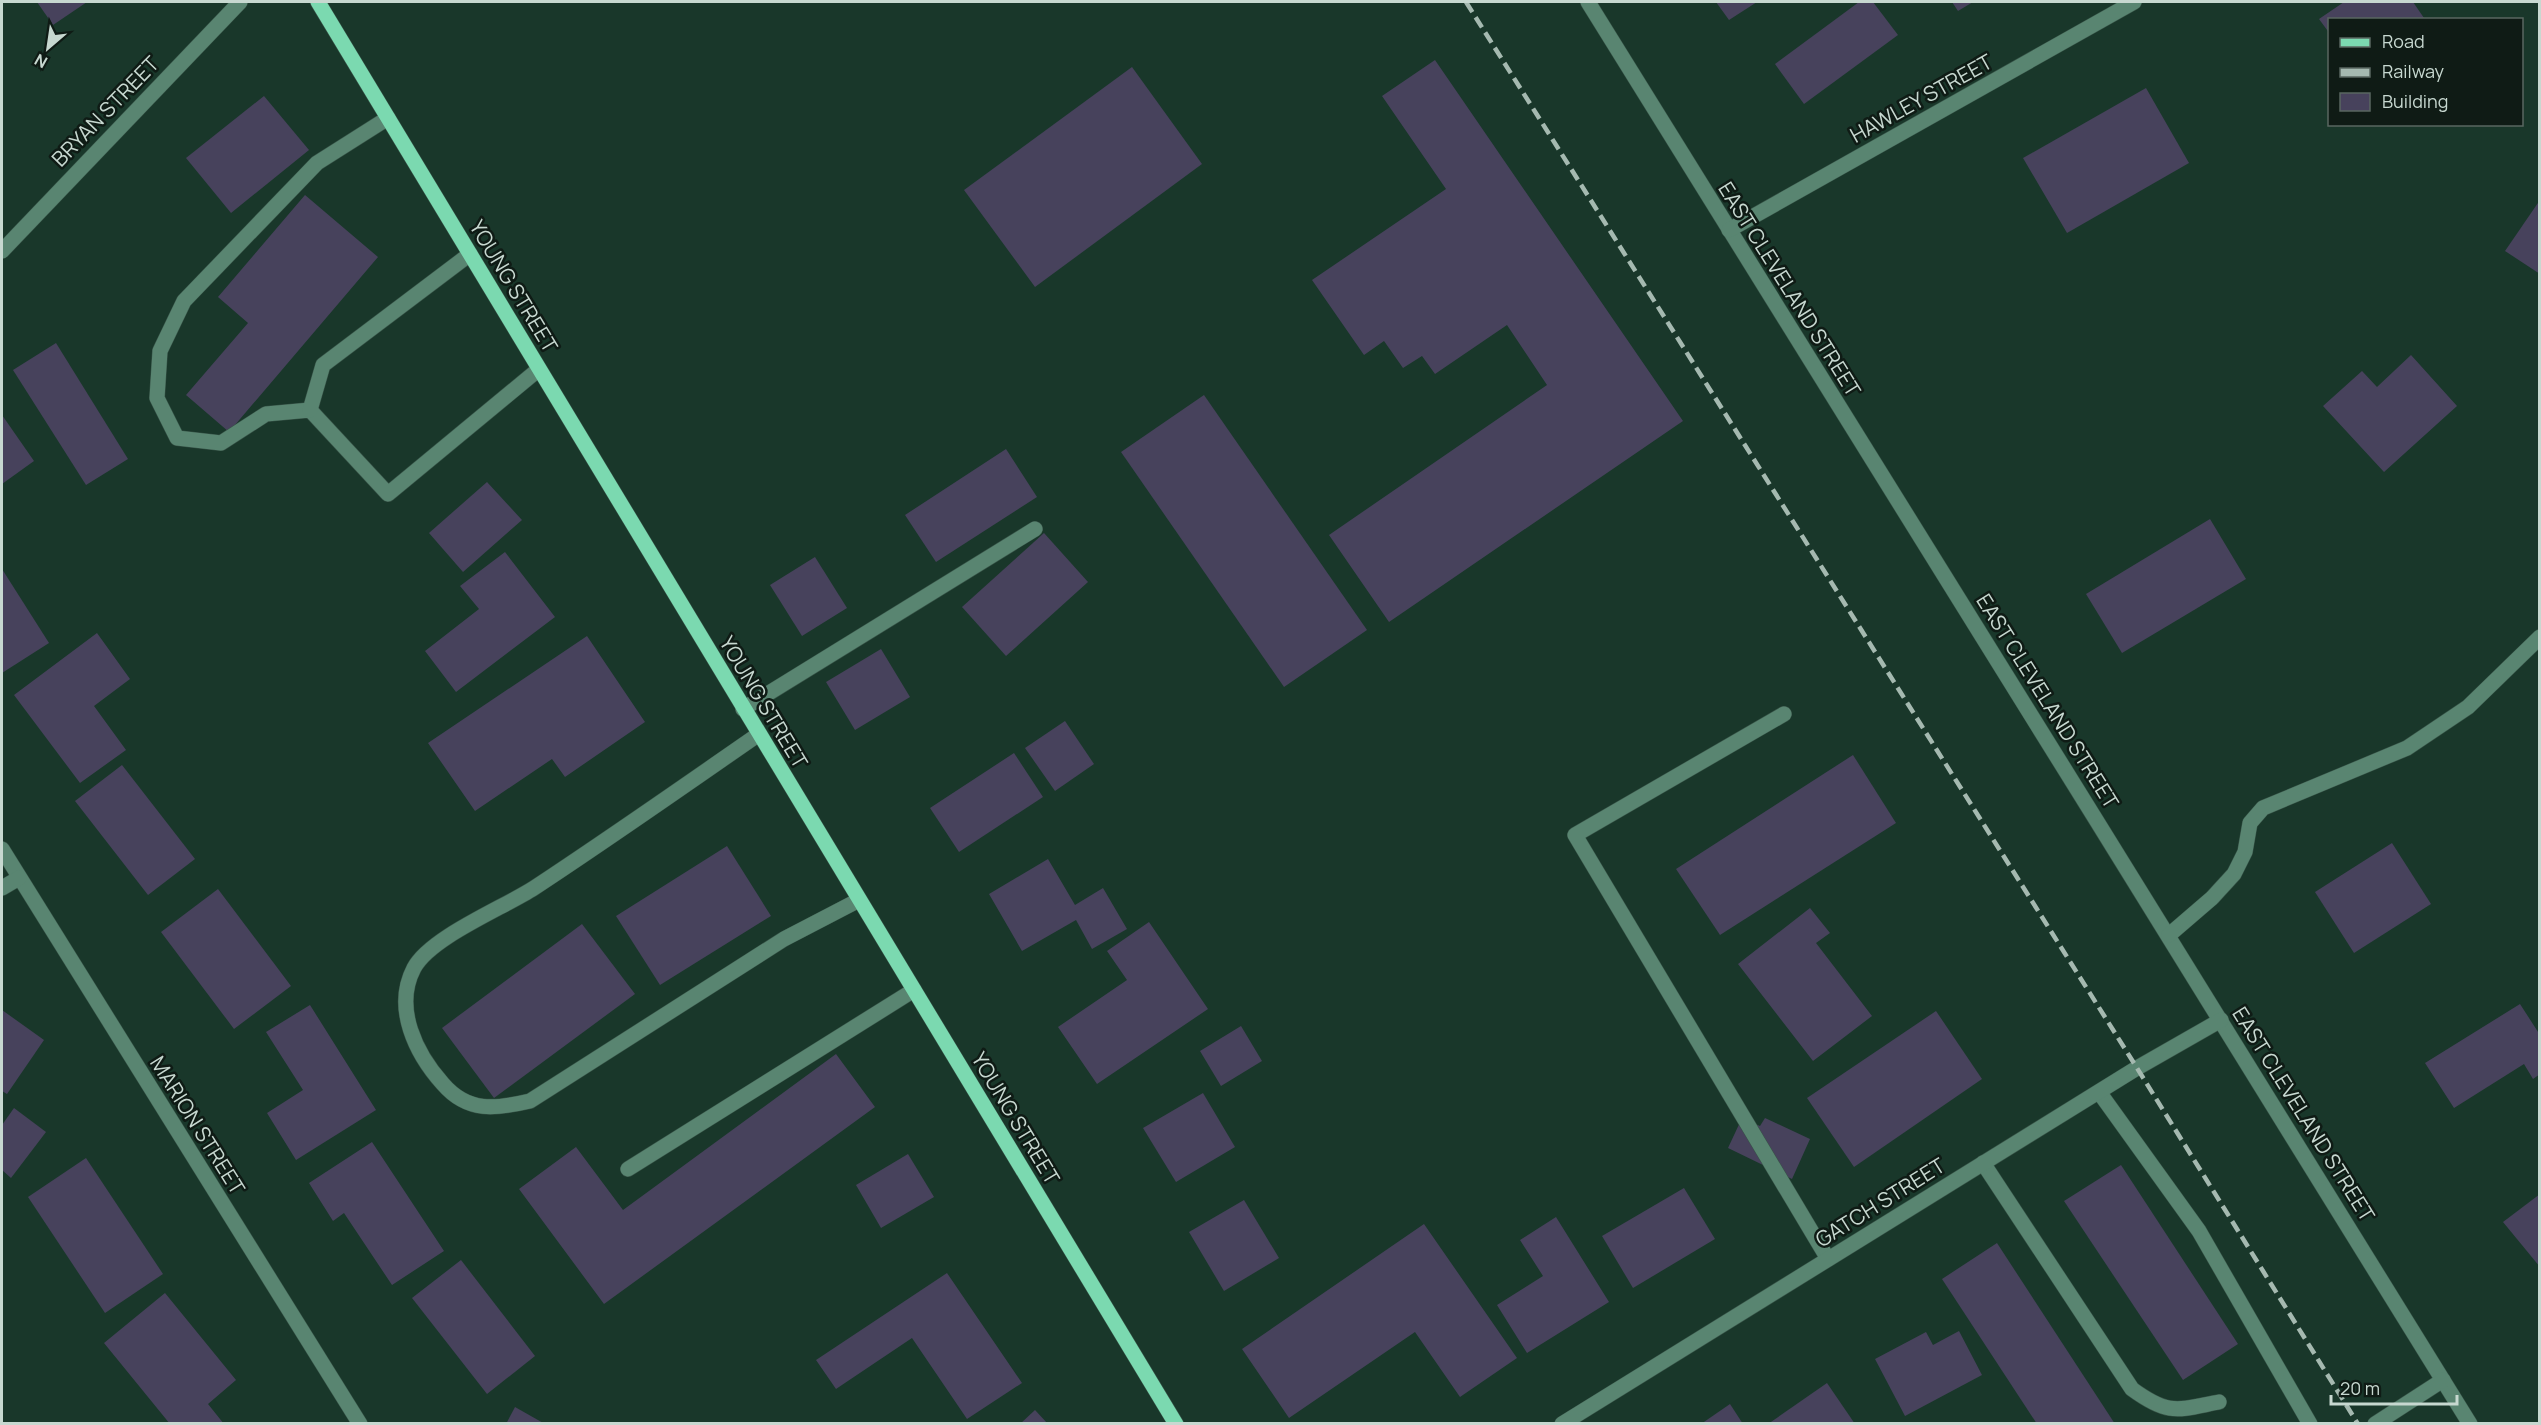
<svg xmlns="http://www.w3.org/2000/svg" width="2541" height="1425" viewBox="0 0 2541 1425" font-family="Manrope,sans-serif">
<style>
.building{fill:#47425c}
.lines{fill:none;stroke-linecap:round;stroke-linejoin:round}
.minor-casing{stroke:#385448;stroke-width:16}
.major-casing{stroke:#385448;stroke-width:16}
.minor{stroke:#598571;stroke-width:15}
.major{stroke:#7bd9b0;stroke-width:15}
.rail{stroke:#a5b9b0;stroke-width:4.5;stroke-dasharray:12 6;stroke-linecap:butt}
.labels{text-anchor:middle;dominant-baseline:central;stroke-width:5;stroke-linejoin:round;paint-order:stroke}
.street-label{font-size:21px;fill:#c7d8d0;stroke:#0f1b15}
</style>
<rect width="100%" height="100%" fill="#19372a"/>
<!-- building -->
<g class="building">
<polygon points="37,2 87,2 53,25"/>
<polygon points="1716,2 1757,2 1729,20"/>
<polygon points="1859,2 1873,2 1898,35 1804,104 1775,64"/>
<polygon points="1952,2 1973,2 1958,11"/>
<polygon points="2344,2 2413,2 2424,18 2330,20 2330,34 2319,19"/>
<polygon points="1435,60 1683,421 1389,622 1329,535 1547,385 1507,325 1435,374 1422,356 1403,368 1384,341 1364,355 1312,280 1446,189 1382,96"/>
<polygon points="1132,67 1202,164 1035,287 964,190"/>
<polygon points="2146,88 2189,163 2067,233 2023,158"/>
<polygon points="264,96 309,150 231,213 186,158"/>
<polygon points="305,195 378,257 229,432 186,395 248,323 218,297"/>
<polygon points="2540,200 2540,274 2505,251"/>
<polygon points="56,343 128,459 86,485 13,370"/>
<polygon points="2411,355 2457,406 2384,472 2323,406 2362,371 2377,387"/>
<polygon points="1204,395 1367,630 1284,687 1121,452"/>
<polygon points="2,415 34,461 2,484"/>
<polygon points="1006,449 1037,497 936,562 905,515"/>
<polygon points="487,482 522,520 463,572 429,533"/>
<polygon points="2210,519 2246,579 2122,653 2086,594"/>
<polygon points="1044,533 1088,582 1006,656 962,607"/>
<polygon points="505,552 555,617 456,692 425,651 479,609 460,586"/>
<polygon points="815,557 847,608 802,636 770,585"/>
<polygon points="2,569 49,643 2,673"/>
<polygon points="97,633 130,679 94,706 126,750 80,783 14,695"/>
<polygon points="587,636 645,722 565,777 552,759 475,811 428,743"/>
<polygon points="881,649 910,697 855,730 826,682"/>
<polygon points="1065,721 1094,764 1055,791 1025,748"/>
<polygon points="1014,753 1043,797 959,852 930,808"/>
<polygon points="1853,755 1896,823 1720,935 1676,869"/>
<polygon points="122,765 195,859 148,895 75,801"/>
<polygon points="2392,843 2431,904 2354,953 2315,892"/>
<polygon points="727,846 771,916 660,985 616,916"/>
<polygon points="1048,859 1075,905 1103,888 1127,929 1092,949 1076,920 1022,951 989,894"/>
<polygon points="218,889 291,986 234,1029 161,932"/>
<polygon points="1810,908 1830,933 1816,943 1872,1016 1813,1061 1738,964"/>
<polygon points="1149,922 1208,1009 1097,1084 1058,1027 1127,980 1107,951"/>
<polygon points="582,924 635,994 494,1098 442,1028"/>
<polygon points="2520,1004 2540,1035 2540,1074 2533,1079 2524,1064 2454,1108 2425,1063"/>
<polygon points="310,1005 376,1110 296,1160 267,1113 303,1090 266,1032"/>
<polygon points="2,1010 44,1040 7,1094 2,1091"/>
<polygon points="1936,1011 1982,1079 1854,1167 1807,1098"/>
<polygon points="1241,1026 1262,1061 1221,1086 1200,1051"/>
<polygon points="836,1054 875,1107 604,1304 519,1189 576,1147 623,1210"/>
<polygon points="1203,1093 1235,1147 1176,1182 1143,1128"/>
<polygon points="14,1108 46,1132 11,1178 2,1170 2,1125"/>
<polygon points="1742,1118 1760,1126 1765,1118 1810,1139 1792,1179 1728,1148"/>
<polygon points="372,1142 444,1251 392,1285 344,1213 333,1221 309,1183"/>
<polygon points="908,1154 934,1197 881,1228 856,1185"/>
<polygon points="86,1158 163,1274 105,1313 28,1197"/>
<polygon points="2121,1165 2238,1344 2183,1380 2064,1201"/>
<polygon points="1684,1188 1715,1239 1633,1288 1602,1236"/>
<polygon points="2540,1194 2540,1267 2503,1222"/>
<polygon points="1244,1200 1279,1258 1224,1291 1189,1232"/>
<polygon points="1556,1217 1609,1302 1527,1353 1497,1305 1543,1276 1520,1240"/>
<polygon points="1424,1224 1517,1358 1460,1397 1415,1332 1289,1418 1242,1349"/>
<polygon points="1997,1243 2115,1424 2037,1424 1942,1279"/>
<polygon points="461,1260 535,1356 487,1394 412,1298"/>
<polygon points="947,1273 1022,1383 967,1419 912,1338 836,1389 816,1360"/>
<polygon points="165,1293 236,1380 208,1404 224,1424 170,1424 104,1343"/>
<polygon points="1959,1331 1982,1375 1905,1416 1875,1359 1926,1332 1933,1345"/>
<polygon points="1827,1383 1855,1424 1768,1424"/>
<polygon points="1730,1404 1743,1424 1701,1424"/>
<polygon points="515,1407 545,1424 506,1424"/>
<polygon points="1035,1410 1048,1424 1020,1424"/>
</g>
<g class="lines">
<!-- minor casing -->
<g class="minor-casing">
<g id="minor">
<path d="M1588,2c293,474 590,947 882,1422"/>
<polyline points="388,118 317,163 184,301 160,351 157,398 177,438 221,443 266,414 310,410 388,494 539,369"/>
<polyline points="1729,230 2134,2"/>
<polyline points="2,251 240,2"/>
<polyline points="310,410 323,365 470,254"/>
<polyline points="743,709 1035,529"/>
<polyline points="1784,714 1575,835 1828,1259"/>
<path d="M759,734c-75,52 -149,104 -225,154 -31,20 -103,49 -120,80 -21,40 2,86 29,116 25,29 53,25 87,17l254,-162 75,-39"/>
<polyline points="2,849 360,1424"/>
<polyline points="2,888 19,878"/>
<polyline points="2169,935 2212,898 2234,874 2245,852 2250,823 2263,808 2407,748 2468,707 2540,637"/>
<polyline points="2099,1092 2199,1231 2310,1424"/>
<path d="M1983,1163l149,226c37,27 45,21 87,13"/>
<polyline points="628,1169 914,990"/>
<polyline points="1562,1424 2137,1068 2221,1020"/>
<polyline points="2375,1424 2443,1380"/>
</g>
</g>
<!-- major casing -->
<g class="major-casing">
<polyline id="major" points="318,2 1176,1424"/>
</g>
<!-- minor -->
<use href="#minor" class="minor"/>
<!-- major -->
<use href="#major" class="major"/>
<!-- rail -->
<polyline class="rail" points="1466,2 2137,1068 2358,1424"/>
</g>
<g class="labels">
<!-- street labels -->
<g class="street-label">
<text transform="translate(1921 98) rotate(-29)">HAWLEY STREET</text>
<text transform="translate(105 111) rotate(-46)">BRYAN STREET</text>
<text transform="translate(514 286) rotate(59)">YOUNG STREET</text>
<text transform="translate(1790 289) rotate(58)">EAST CLEVELAND STREET</text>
<text transform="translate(2048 701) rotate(58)">EAST CLEVELAND STREET</text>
<text transform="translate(764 702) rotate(59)">YOUNG STREET</text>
<text transform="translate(2304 1114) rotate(58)">EAST CLEVELAND STREET</text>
<text transform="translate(1016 1118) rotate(59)">YOUNG STREET</text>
<text transform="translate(198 1125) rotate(58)">MARION STREET</text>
<text transform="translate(1880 1202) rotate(-32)">GATCH STREET</text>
</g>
</g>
<!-- border -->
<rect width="2541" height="1425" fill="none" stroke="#c7d8d0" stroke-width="6"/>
<!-- legend -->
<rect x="2328" y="18" width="195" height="108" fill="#0f1b15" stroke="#596760" stroke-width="1.5"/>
<rect x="2340" y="38" width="30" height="9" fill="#7bd9b0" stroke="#596760" stroke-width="1.5"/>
<text x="2382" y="48" font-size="18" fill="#c7d8d0">Road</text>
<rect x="2340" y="68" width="30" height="9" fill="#a5b9b0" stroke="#596760" stroke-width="1.5"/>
<text x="2382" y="78" font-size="18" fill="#c7d8d0">Railway</text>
<rect x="2340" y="93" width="30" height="18" fill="#47425c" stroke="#596760" stroke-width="1.5"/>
<text x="2382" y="108" font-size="18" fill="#c7d8d0">Building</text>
<!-- north arrow -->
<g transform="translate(48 48) rotate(209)" stroke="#0f1b15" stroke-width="4.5" paint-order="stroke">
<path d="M0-4.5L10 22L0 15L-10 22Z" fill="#c7d8d0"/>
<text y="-9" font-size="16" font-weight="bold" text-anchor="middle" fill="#c7d8d0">N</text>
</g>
<!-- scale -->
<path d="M2331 1395v9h126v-9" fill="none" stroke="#c7d8d0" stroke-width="3"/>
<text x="2340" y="1395" font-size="18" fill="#c7d8d0" stroke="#0f1b15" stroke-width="4.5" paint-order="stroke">20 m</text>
</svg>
